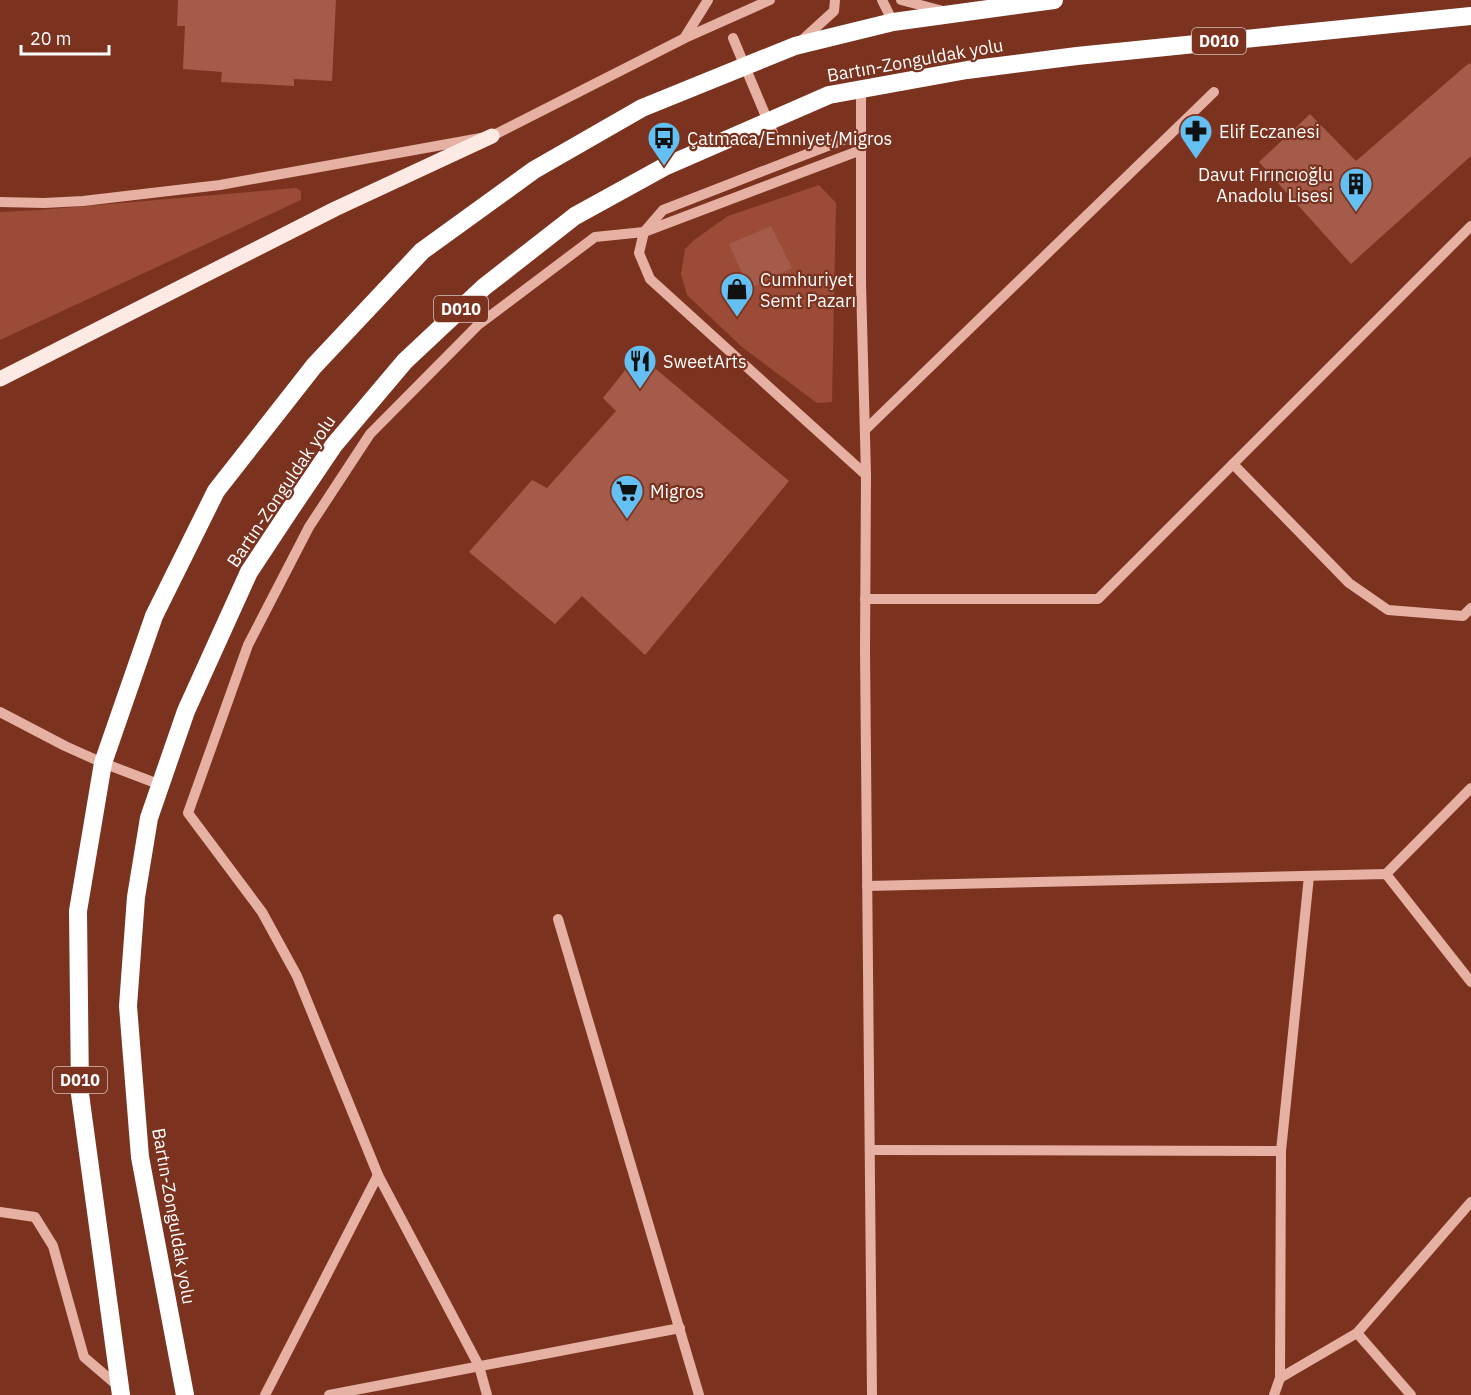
<svg xmlns="http://www.w3.org/2000/svg" width="1471" height="1395" viewBox="0 0 1471 1395" font-family="'IBM Plex Sans',sans-serif">
<style>
.green{fill:#9b4b36}
.building{fill:#a45b49}
.lines{fill:none;stroke-linecap:round;stroke-linejoin:round}
.minor{stroke:#e6b0a3;stroke-width:10}
.major{stroke:#fdeae4;stroke-width:15}
.highway{stroke:#fff;stroke-width:18}
.labels{text-anchor:middle;dominant-baseline:central;stroke-width:4.5;stroke-linejoin:round;paint-order:stroke}
.shield{fill:#7b3320;stroke:#d7c2bc;stroke-width:1.5}
.shield-label{font-size:16px;font-weight:bold;fill:#fff}
.street-label{font-size:18px;fill:#fff;stroke:#7b3320}
.poi-label{font-size:18px;fill:#fff;stroke:#7b3320;text-anchor:start}
</style>
<rect width="100%" height="100%" fill="#7b3320"/>
<!-- green -->
<g class="green">
<polygon points="819,185 836,203 832,402 817,403 742,347 687,295 681,274 685,249 694,240 728,216"/>
<polygon points="296,188 301,191 301,200 0,340 0,212 39,210"/>
</g>
<!-- building -->
<g class="building">
<polygon points="178,0 336,0 332,81 294,79 294,86 221,82 222,72 183,69 185,26 177,26"/>
<polygon points="1469,63 1471,65 1471,156 1351,264 1259,162 1310,114 1356,161"/>
<polygon points="771,226 792,268 749,289 729,244"/>
<polygon points="638,354 789,481 645,655 582,596 555,624 469,552 532,480 547,488 616,411 603,398"/>
</g>
<g class="lines">
<!-- minor -->
<g class="minor">
<polyline points="882,0 893,22"/>
<polyline points="901,0 943,11"/>
<polyline points="685,37 708,0"/>
<polyline points="733,38 775,138"/>
<polyline points="800,42 834,11 835,0"/>
<polyline points="861,89 861,284 866,475 865,650 872,1395"/>
<polyline points="861,133 663,210 644,232 639,253 650,279 866,475"/>
<polyline points="0,202 44,203 83,201 220,185 492,136 685,38 770,0"/>
<polyline points="865,430 1214,92"/>
<polyline points="1233,464 1349,583 1388,610 1463,616 1471,608"/>
<polyline points="865,599 1098,599 1471,226"/>
<polyline points="0,712 65,746 103,763 161,785"/>
<polyline points="1386,874 1471,788"/>
<polyline points="867,886 1386,874 1471,982"/>
<polyline points="558,919 699,1395"/>
<polyline points="870,1150 1281,1151"/>
<polyline points="0,1212 35,1217 53,1246 84,1357 119,1387"/>
<polyline points="1357,1333 1411,1395"/>
<polyline points="1280,1378 1281,1151 1309,876"/>
<polyline points="265,1395 378,1175"/>
<polyline points="329,1395 680,1328"/>
<polyline points="487,1395 479,1366 378,1175 297,976 262,912 188,813 248,645 309,527 370,434 478,325 595,237 644,232 861,150"/>
<polyline points="1274,1395 1280,1378 1357,1333 1471,1202"/>
</g>
<!-- major -->
<polyline class="major" points="0,379 335,209 492,136"/>
<!-- highway -->
<g class="highway">
<polyline points="121,1395 80,1094 78,911 103,763 154,616 216,491 314,366 422,251 534,170 642,108 795,46 893,22 1054,0"/>
<polyline points="185,1395 140,1157 128,1006 136,897 149,818 186,711 249,572 290,510 334,445 405,361 484,287 575,216 664,167 829,95 967,70 1077,56 1471,16"/>
</g>
</g>
<!-- icons -->
<defs>
<g id="pharmacy-pin" transform="scale(1.725)"><path d="M0 17L-7.5 6A9.5 9.5 0 1 1 7.5 6Z" fill="#64c0f3" stroke="#7b3320"/><path d="M-2-6h4v4h4v4h-4v4h-4v-4h-4v-4h4Z" fill="#111"/></g>
<g id="bus-pin" transform="scale(1.725)"><path d="M0 17L-7.5 6A9.5 9.5 0 1 1 7.5 6Z" fill="#64c0f3" stroke="#7b3320"/><path d="M-5-6H5V4H4V6H2V4H-2V6H-4V4H-5ZM-3.5-4V0h7V-4ZM-3.5 1.2v1.5H-2V1.2ZM2 1.2v1.5H3.5V1.2Z" fill="#111"/></g>
<g id="building-pin" transform="scale(1.725)"><path d="M0 17L-7.5 6A9.5 9.5 0 1 1 7.5 6Z" fill="#64c0f3" stroke="#7b3320"/><path d="M-4-6H4V6H1V3H-1V6H-4ZM-2.5-4.3h1.7v1.8h-1.7ZM.8-4.3h1.7v1.8H.8ZM-2.5-1h1.7V.8h-1.7ZM.8-1h1.7V.8H.8Z" fill="#111"/></g>
<g id="shop-pin" transform="scale(1.725)"><path d="M0 17L-7.5 6A9.5 9.5 0 1 1 7.5 6Z" fill="#64c0f3" stroke="#7b3320"/><path d="M-5-2.5h2.3a2.7 3.5 0 0 1 5.4 0H5L5.5 6h-11ZM-1.5-2.5h3a1.5 2.3 0 0 0-3 0Z" fill="#111"/></g>
<g id="restaurant-pin" transform="scale(1.725)"><path d="M0 17L-7.5 6A9.5 9.5 0 1 1 7.5 6Z" fill="#64c0f3" stroke="#7b3320"/><path d="M-5-6h1v4h1v-4h1v4h1v-4h1v5L-1.5 .5V6h-2V.5L-5-1ZM5-6V6H3V1.5H1.5Q1.5-4 5-6Z" fill="#111"/></g>
<g id="supermarket-pin" transform="scale(1.725)"><path d="M0 17L-7.5 6A9.5 9.5 0 1 1 7.5 6Z" fill="#64c0f3" stroke="#7b3320"/><path d="M-6-5.5h2.5l.6 2H6L4.5 2H-2.5L-4.4-4H-6ZM-1.5 3.2a1.3 1.3 0 1 0 .1 0ZM3 3.2a1.3 1.3 0 1 0 .1 0Z" fill="#111"/></g>
</defs>
<g fill-rule="evenodd">
<use href="#pharmacy-pin" x="1196" y="131"/>
<use href="#bus-pin" x="664" y="138"/>
<use href="#building-pin" x="1356" y="184"/>
<use href="#shop-pin" x="737" y="289"/>
<use href="#restaurant-pin" x="640" y="361"/>
<use href="#supermarket-pin" x="627" y="491"/>
</g>
<g class="labels">
<!-- shield labels -->
<g class="shield">
<rect x="1192" y="28" width="54" height="26" rx="4.5"/>
<rect x="434" y="296" width="54" height="26" rx="4.5"/>
<rect x="53" y="1067" width="54" height="26" rx="4.5"/>
</g>
<g class="shield-label">
<text x="1219" y="41">D010</text>
<text x="461" y="309">D010</text>
<text x="80" y="1080">D010</text>
</g>
<!-- street labels -->
<g class="street-label">
<text transform="translate(915 60) rotate(-10)">Bartın-Zonguldak yolu</text>
<text transform="translate(281 491) rotate(-56)">Bartın-Zonguldak yolu</text>
<text transform="translate(174 1216) rotate(80)">Bartın-Zonguldak yolu</text>
</g>
<!-- poi labels -->
<g class="poi-label">
<text x="1219" y="131">Elif Eczanesi</text>
<text x="687" y="138">Çatmaca/Emniyet/Migros</text>
<text x="1333" y="174" text-anchor="end">Davut Fırıncıoğlu<tspan x="1333" dy="21">Anadolu Lisesi</tspan></text>
<text x="760" y="279">Cumhuriyet<tspan x="760" dy="21">Semt Pazarı</tspan></text>
<text x="663" y="361">SweetArts</text>
<text x="650" y="491">Migros</text>
</g>
</g>
<!-- scale -->
<path d="M21 45v9h88v-9" fill="none" stroke="#ffffff" stroke-width="3"/>
<text x="30" y="45" font-size="18" fill="#ffffff" stroke="#7b3320" stroke-width="4.5" paint-order="stroke">20 m</text>
</svg>
